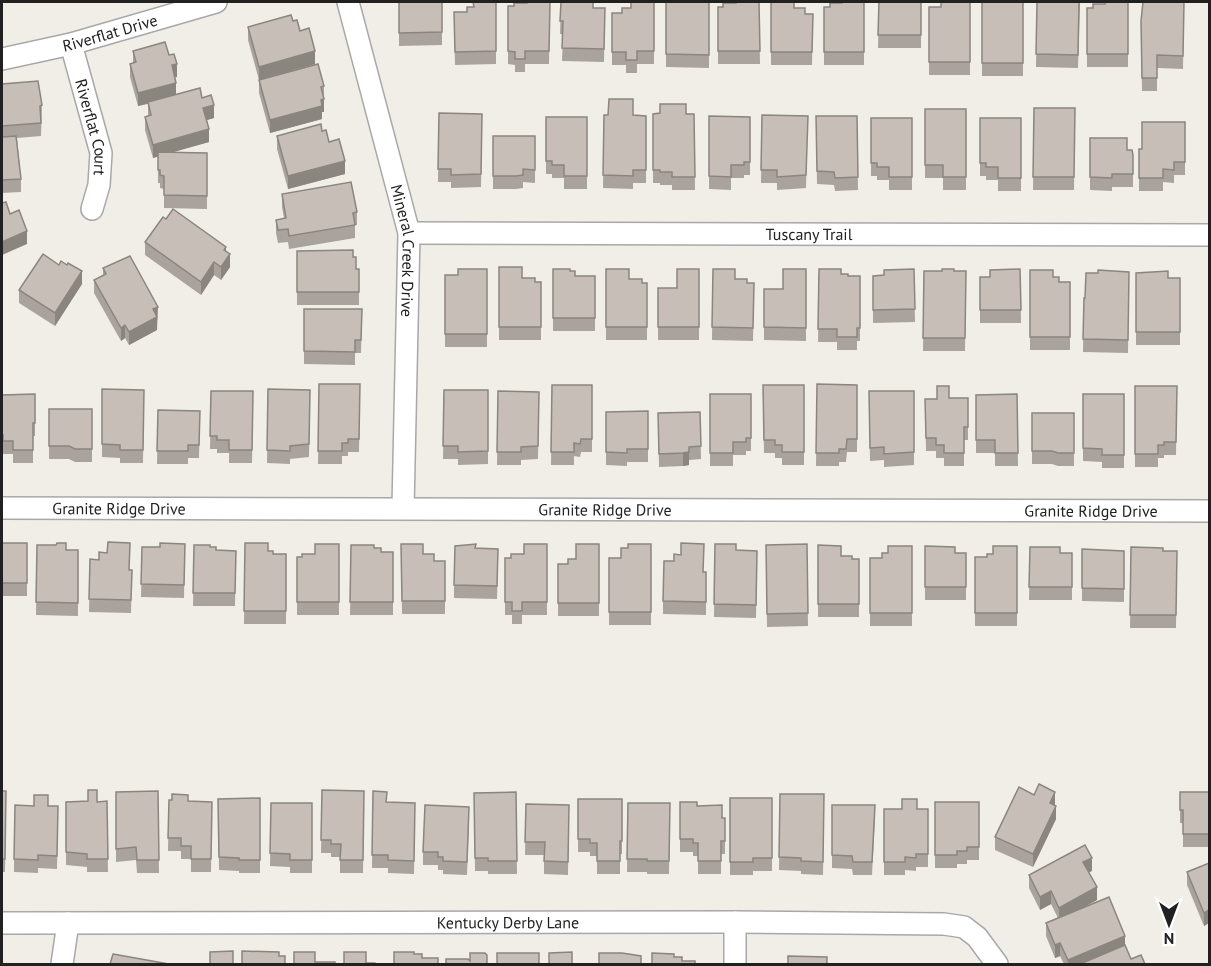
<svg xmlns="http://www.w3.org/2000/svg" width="1211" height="966" viewBox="0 0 1211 966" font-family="'PT Sans',sans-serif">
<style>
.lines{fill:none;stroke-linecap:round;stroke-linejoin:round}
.minor-casing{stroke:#a8a8a8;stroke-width:24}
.minor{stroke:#fff;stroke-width:21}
.wall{fill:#aaa39d}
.shaded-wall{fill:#8b8580}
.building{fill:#c6beb7;stroke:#8b8580;stroke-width:1.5}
.labels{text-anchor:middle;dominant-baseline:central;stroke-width:6;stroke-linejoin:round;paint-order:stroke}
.street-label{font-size:16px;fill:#212121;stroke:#fff}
</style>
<rect width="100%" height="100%" fill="#f1eee8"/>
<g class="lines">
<!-- minor casing -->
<g class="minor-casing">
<g id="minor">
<path id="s1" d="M348,2l61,231 -6,275"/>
<path id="s2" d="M71,44l30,109 -2,32 -7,24"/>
<path id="s3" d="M2,59l69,-15 145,-42"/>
<path id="s4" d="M409,233l801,2"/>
<path id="s5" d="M2,508l1208,3"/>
<polyline points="735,922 735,964"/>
<path id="s6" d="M2,923l733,-1 209,2 20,3 13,10 20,27"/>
<polyline points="62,964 68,923"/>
</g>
</g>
<!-- minor -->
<use href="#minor" class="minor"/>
</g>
<!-- wall -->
<g class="wall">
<polygon points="399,2 442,2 442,45 399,46"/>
<polygon points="496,2 496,64 455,65 454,12 467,12 473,7"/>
<polygon points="550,2 549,64 525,64 525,72 515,72 515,65 508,64 508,6 514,6 527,3"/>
<polygon points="561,2 593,8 605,8 604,62 562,61 563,34 560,34"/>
<polygon points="654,2 654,64 637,64 637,73 626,73 626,65 612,65 612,13 622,13 631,8"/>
<polygon points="666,2 709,2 709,68 666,67"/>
<polygon points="759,2 760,64 718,64 718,7 723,7 736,3"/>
<polygon points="771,2 794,8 805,14 813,14 812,65 771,65"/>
<polygon points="864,2 864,65 824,65 824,7 830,7"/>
<polygon points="879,2 921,2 921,48 878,48"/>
<polygon points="970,2 970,75 929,75 929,7 941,7"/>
<rect x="982" y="2" width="41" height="74"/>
<polygon points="1037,2 1080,2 1078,68 1036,67"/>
<polygon points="1128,2 1128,67 1087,67 1087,8 1093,8 1105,4"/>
<polygon points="1184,14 1183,69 1157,68 1157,91 1142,91 1141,21"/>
<polygon points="293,21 300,31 315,64 259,80 248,40 248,27"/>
<polygon points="133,51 169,55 177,77 175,77 176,94 202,98 214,118 207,120 209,142 172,152 207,153 207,209 164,208 164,189 160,188 160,183 158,183 158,156 153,158 145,130 145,117 148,116 148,104 138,106 130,77 130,64 133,63"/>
<polygon points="259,80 324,86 324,112 322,112 322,119 270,133 259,93"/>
<polygon points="2,84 42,105 41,136 17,138 21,179 21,192 2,193"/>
<polygon points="1034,108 1075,108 1074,190 1033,190"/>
<polygon points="925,109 966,109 966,190 943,190 943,178 925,178"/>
<polygon points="439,113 482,114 481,187 451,188 451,182 438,182"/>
<polygon points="653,114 694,114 695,190 672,190 672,185 660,185 660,183 653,183"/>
<polygon points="604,115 646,116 646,183 633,183 633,189 603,188"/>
<polygon points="762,115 808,116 806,188 777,190 777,183 761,183"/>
<polygon points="709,116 750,117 750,175 744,175 744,178 731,178 731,190 709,189"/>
<polygon points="816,116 857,116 858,190 835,191 834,185 817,184"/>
<polygon points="546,117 587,117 587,189 564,189 564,178 552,178 552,174 546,174"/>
<polygon points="871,118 912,118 912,190 889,190 889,180 877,180 877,176 871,176"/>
<polygon points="980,118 1021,118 1021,191 998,191 998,180 986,180 986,176 980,176"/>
<polygon points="1185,122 1185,175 1174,175 1174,183 1163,182 1163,191 1139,191 1139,149 1142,149"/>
<polygon points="322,131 329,142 345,174 288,189 277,149 277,136"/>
<polygon points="493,136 535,136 535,183 523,182 523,188 516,189 493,189"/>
<polygon points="1090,138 1127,150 1133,155 1133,187 1112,187 1112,191 1090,190"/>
<polygon points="282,194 357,212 357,225 355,225 355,238 289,249 288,242 278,243 276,233 276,220 284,218 282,207"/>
<polygon points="145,242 226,251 230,267 221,280 214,275 201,295 145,255"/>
<polygon points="297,251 353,257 356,269 359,269 359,305 297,305"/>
<polygon points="499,267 522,278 535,282 541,282 541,340 499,340"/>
<polygon points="103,268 158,320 157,320 157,330 129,345 125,338 121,341 94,293 94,280 103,275"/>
<polygon points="487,269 487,347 445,347 445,275 458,275"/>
<polygon points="553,269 570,271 575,276 595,276 595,331 553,331"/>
<polygon points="606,269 629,279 642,283 647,283 647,340 606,340"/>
<polygon points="699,269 699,340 658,340 658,288 677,288"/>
<polygon points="713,269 735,279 747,283 754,283 753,341 712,340"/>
<polygon points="806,269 806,341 764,340 764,289 783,289"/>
<polygon points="819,269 848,276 860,276 860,341 857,341 857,350 837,350 837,342 818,342"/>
<polygon points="914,269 915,322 873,323 873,276 884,275"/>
<polygon points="1020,269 1021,323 980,323 980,277 990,277"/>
<polygon points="1030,270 1053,277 1059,282 1070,282 1070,350 1030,350"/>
<polygon points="924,271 966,271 965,351 923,351"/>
<polygon points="1129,272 1128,353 1083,352 1084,298 1085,298 1098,273"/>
<polygon points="1136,273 1168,278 1180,278 1180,345 1136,345"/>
<polygon points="82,284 55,326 19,303 19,290"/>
<polygon points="304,309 362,309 361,353 355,353 355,365 304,364"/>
<polygon points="319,384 360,384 359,452 348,452 348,456 342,456 342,464 318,464"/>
<polygon points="817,384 857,385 857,452 847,452 846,462 839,462 839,466 816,466"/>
<polygon points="552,385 592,385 592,452 581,452 580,457 574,456 574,465 551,465"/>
<polygon points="763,385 804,385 804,465 782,465 782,458 775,458 775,453 764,453"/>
<polygon points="1135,386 1177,386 1176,455 1164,455 1164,458 1158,458 1158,467 1135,467"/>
<polygon points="102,389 144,390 143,463 120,463 120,458 102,457"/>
<polygon points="268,389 310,390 309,457 290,459 290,464 267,463"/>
<polygon points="444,390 488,390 488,464 458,465 458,459 443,459"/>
<polygon points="211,391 253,391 252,463 229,463 229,453 217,453 217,449 210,449"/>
<polygon points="498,391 539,392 538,459 521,460 521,465 497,465"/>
<polygon points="869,391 914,391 914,465 884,467 884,460 870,461"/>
<polygon points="35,394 35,436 33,436 33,463 13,463 13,454 3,454 3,448 2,448 2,395"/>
<polygon points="710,394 751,394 751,451 746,451 746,455 733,455 733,466 710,466"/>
<polygon points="1017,394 1018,466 995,466 995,453 976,453 976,395"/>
<polygon points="1083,394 1124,394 1124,468 1102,468 1102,462 1083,461"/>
<polygon points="968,398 968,440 964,440 964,466 944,466 944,458 936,458 936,451 926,451 925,399"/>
<polygon points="49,409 92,409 92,462 75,462 69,459 49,459"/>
<polygon points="158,410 200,411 199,458 188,458 188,464 157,464"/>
<polygon points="648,411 648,462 627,462 627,466 606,465 606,412"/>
<polygon points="700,412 701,459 689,460 689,465 683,466 659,467 658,413"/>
<polygon points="1032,413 1074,413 1074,466 1058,466 1052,464 1032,464"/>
<rect x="2" y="543" width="25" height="53"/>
<polygon points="245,543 273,554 286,554 286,624 244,624"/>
<polygon points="185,544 184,598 141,597 142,547 160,547"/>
<polygon points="339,544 339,615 297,615 297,557 302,557 315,554"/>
<polygon points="401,544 434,561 445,561 445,614 402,614"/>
<polygon points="547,544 547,615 522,615 522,624 512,624 512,615 505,615 505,558 511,558 524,554"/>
<polygon points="599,544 599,616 558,616 558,564 568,564"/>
<polygon points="651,544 651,625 609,625 609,558 621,558"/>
<polygon points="715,544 736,550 757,551 756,618 714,617"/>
<polygon points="807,544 808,626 767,627 766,545"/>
<polygon points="37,545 66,550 78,550 78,616 36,615"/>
<polygon points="194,545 210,547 216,550 236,551 235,606 193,606"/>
<polygon points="351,545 374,548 381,552 393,552 393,615 350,615"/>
<polygon points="818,545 841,556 852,559 859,559 859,617 818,617"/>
<polygon points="912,546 912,626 870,626 870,558 882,558 888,553"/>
<polygon points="925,546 955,553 966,553 966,600 925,600"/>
<polygon points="1017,546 1017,626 975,626 975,557 987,557 993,554"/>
<polygon points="1030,547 1060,553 1072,553 1072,600 1029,600"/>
<polygon points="1131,547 1163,551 1177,551 1176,628 1130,628"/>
<polygon points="476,548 498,562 497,599 454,598 454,585"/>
<polygon points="1082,549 1124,551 1124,602 1082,601"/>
<polygon points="90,559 132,570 131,613 89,612"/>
<polygon points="674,561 703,572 706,572 706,615 663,614 663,601"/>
<polygon points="322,790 364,791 363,873 340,873 340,857 331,857 331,853 321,853"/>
<polygon points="2,791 6,791 5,872 2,872"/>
<polygon points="158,791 159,873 137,873 136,860 116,862 116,792"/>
<polygon points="373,791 387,802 415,803 414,874 388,873 388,868 372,868"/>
<polygon points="516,792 517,874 488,874 488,871 475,871 474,793"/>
<polygon points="1180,792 1209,792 1209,847 1183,847 1183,823 1180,823"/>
<polygon points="780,794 824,794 823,875 801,874 801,871 779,870"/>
<polygon points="260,798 260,873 239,873 239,871 219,870 218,799"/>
<polygon points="730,798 772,798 772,871 753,871 753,875 730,875"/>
<polygon points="578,799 622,799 622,854 620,854 620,874 597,874 597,856 590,856 590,852 578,852"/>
<polygon points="169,800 212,802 211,872 191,872 191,859 181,859 181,851 168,851"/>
<polygon points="107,801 108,872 87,872 87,867 66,865 66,802"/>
<polygon points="680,802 697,806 722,818 725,818 725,854 721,854 721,874 698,874 698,856 693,856 693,852 680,852"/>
<polygon points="935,802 979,802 979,860 967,860 967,864 957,864 957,868 935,868"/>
<polygon points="271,803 312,803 312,873 290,873 290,867 270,866"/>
<polygon points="628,803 670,803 669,874 647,874 647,872 627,872"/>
<polygon points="526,804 569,805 568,875 544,874 544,855 525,855"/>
<polygon points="832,805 875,818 872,875 853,875 852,869 832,868"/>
<polygon points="1055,805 1056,819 1033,867 995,850 995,837"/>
<polygon points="48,806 58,819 57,869 38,868 38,873 14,872 14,859"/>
<polygon points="884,809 928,809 928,867 916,867 916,871 905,870 905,875 884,875"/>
<polygon points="469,820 467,875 443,874 443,870 438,870 438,865 423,865 423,852"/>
<polygon points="1209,863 1209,923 1204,926 1187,885 1187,872"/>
<polygon points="1092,871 1089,872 1097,900 1084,907 1125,946 1131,959 1145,964 1064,964 1060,956 1055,958 1046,936 1046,923 1058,918 1051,904 1040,910 1029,888 1029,875"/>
</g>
<!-- shaded-wall -->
<g class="shaded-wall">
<polygon points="315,51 315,64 259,80 259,67"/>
<polygon points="177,64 177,77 172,78 172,65"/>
<polygon points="176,83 176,96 138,106 138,93"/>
<polygon points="324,99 324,112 322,112 322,119 270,133 270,120"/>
<polygon points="214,105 214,118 203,121 203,108"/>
<polygon points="209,129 209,142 153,158 153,145"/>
<polygon points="345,161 345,174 288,189 288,176"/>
<polygon points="27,231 27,244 2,255 2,242"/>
<polygon points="226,247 226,260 230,254 230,267 221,280 221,267 224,250"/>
<polygon points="214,262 214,275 201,295 201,282"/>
<polygon points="82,271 82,284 55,326 55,313"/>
<polygon points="158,307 157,330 129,345 129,332 153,309"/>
<polygon points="125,325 125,338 121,341 121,328"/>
<polygon points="689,452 689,465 683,466 683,453"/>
<polygon points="1055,792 1055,805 1050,816 1050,803"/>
<polygon points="1056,806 1056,819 1033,867 1033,854"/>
<polygon points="1092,858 1092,871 1083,875 1083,862"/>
<polygon points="1097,887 1097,900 1059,921 1059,908"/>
<polygon points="1051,891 1051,904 1040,910 1040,897"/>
<polygon points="1209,910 1209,923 1204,926 1204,913"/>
<polygon points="1125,936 1125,949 1089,964 1068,964 1068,960"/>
<polygon points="1060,943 1060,956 1055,958 1055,945"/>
</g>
<!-- building -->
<g class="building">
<polygon points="399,2 442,2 442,32 399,33"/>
<polygon points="473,2 496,2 496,51 455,52 454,12 467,12 467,7 474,7"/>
<polygon points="527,2 550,2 549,51 525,51 525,59 515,59 515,52 508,51 508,6 514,6 514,3 527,3"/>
<polygon points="561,2 593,2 593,8 605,8 604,49 562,48 563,21 560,21"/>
<polygon points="631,2 654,2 654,51 637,51 637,60 626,60 626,52 612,52 612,13 622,13 622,8 631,8"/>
<polygon points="666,2 709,2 709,55 666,54"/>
<polygon points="736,2 759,2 760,51 718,51 718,7 723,7 723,3 736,3"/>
<polygon points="771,2 794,2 794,8 805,8 805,14 813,14 812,52 771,52"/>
<polygon points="842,2 864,2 864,52 824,52 824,7 830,7 830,3 842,3"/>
<polygon points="879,2 921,2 921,35 878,35"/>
<polygon points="941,2 970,2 970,62 929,62 929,7 941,7"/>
<rect x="982" y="2" width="41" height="61"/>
<polygon points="1037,2 1079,2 1078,55 1036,54"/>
<polygon points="1105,2 1128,2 1128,54 1087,54 1087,8 1093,8 1093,4 1105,4"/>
<polygon points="1143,2 1184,2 1183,56 1157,55 1157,78 1142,78 1141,21"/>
<polygon points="291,15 293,21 297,20 300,31 309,28 315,51 259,67 248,27"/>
<polygon points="165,42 169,55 174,54 177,64 172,65 176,83 138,93 130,64 136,62 133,51"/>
<polygon points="318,64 324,86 321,87 324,99 321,100 322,106 270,120 259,80"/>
<polygon points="38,81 42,105 40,106 41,123 2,126 2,84"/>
<polygon points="200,88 202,98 211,95 214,105 203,108 209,129 153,145 145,117 151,115 148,102"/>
<polygon points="609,99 633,99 633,115 646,116 646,170 633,170 633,176 603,175 604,115 608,115"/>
<polygon points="660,104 686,104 686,114 694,114 695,177 672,177 672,172 660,172 660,170 653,170 653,114 660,113"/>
<polygon points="1034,108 1075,108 1074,177 1033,177"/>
<polygon points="925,109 966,109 966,177 943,177 943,165 925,165"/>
<polygon points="439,113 482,114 481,174 451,175 451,169 438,169"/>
<polygon points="762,115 808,116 806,175 777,177 777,170 761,170"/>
<polygon points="709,116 750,117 750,162 744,162 744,165 731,165 731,177 709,176"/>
<polygon points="816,116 857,116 858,177 835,178 834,172 817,171"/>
<polygon points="546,117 587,117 587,176 564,176 564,165 552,165 552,161 546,161"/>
<polygon points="871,118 912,118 912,177 889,177 889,167 877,167 877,163 871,163"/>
<polygon points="980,118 1021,118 1021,178 998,178 998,167 986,167 986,163 980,163"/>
<polygon points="1142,122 1185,122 1185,162 1174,162 1174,170 1163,169 1163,178 1139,178 1139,149 1142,149"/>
<polygon points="321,124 322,131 326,130 329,142 339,139 345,161 288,176 277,136"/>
<polygon points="16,136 21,179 2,180 2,137"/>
<polygon points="493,136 535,136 535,170 523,169 523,175 516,176 493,176"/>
<polygon points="1090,138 1127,138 1127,150 1132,150 1133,155 1133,174 1112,174 1112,178 1090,177"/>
<polygon points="158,152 207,153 207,196 164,195 164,176 160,175 160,170 158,170"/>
<polygon points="351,182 357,212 353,213 355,225 289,236 288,229 278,230 276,220 286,218 282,194"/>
<polygon points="6,202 10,214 19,210 27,231 2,242 2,203"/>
<polygon points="173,209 226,247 224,250 230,254 221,267 214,262 201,282 145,242 163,217 166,219"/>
<polygon points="353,250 353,257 356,257 356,269 359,269 359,292 297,292 297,251"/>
<polygon points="43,254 59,265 61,261 67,265 68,263 82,271 55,313 19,290"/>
<polygon points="130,256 158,307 153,309 157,317 129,332 125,325 121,328 94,280 106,274 103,268"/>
<polygon points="499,267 522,267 522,278 535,278 535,282 541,282 541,327 499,327"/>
<polygon points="458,269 487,269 487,334 445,334 445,275 458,275"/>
<polygon points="553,269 570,269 570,271 575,271 575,276 595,276 595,318 553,318"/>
<polygon points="606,269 629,269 629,279 642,279 642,283 647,283 647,327 606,327"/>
<polygon points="677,269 699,269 699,327 658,327 658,288 677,288"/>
<polygon points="713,269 735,269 735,279 747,279 747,283 754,283 753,328 712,327"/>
<polygon points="783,269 806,269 806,328 764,327 764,289 783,289"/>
<polygon points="819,269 841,269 841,274 848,274 848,276 860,276 860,328 857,328 857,337 837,337 837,329 818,329"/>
<polygon points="914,269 915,309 873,310 873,276 884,275 884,270"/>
<polygon points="942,269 954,269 954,271 966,271 965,338 923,338 924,271 942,271"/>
<polygon points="1020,269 1021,310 980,310 980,277 990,277 990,270"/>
<polygon points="1030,270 1053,270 1053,277 1059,277 1059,282 1070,282 1070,337 1030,337"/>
<polygon points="1098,270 1129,272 1128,340 1083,339 1084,298 1085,298 1086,273 1098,273"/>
<polygon points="1168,271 1168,278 1180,278 1180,332 1136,332 1136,273"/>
<polygon points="304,309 362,309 361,340 355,340 355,352 304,351"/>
<polygon points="319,384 360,384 359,439 348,439 348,443 342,443 342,451 318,451"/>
<polygon points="817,384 857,385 857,439 847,439 846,449 839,449 839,453 816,453"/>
<polygon points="552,385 592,385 592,439 581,439 580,444 574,443 574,452 551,452"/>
<polygon points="763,385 804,385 804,452 782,452 782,445 775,445 775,440 764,440"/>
<polygon points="937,386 949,386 949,398 968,398 968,427 964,427 964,453 944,453 944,445 936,445 936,438 926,438 925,399 937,399"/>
<polygon points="1135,386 1177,386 1176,442 1164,442 1164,445 1158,445 1158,454 1135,454"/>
<polygon points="102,389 144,390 143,450 120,450 120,445 102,444"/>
<polygon points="268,389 310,390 309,444 290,446 290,451 267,450"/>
<polygon points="444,390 488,390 488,451 458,452 458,446 443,446"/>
<polygon points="211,391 253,391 252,450 229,450 229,440 217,440 217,436 210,436"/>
<polygon points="498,391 539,392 538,446 521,447 521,452 497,452"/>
<polygon points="869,391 914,391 914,452 884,454 884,447 870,448"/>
<polygon points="35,394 35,423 33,423 33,450 13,450 13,441 3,441 3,435 2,435 2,395"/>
<polygon points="710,394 751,394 751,438 746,438 746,442 733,442 733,453 710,453"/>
<polygon points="1017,394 1018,453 995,453 995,440 976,440 976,395"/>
<polygon points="1083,394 1124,394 1124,455 1102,455 1102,449 1083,448"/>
<polygon points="49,409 92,409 92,449 75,449 69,446 49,446"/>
<polygon points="158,410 200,411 199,445 188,445 188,451 157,451"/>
<polygon points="648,411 648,449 627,449 627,453 606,452 606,412"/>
<polygon points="700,412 701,446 689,447 689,452 683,453 659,454 658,413"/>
<polygon points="1032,413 1074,413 1074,453 1058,453 1052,451 1032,451"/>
<polygon points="108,542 130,543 129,570 132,570 131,600 89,599 90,559 99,560 99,552 107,553"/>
<rect x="2" y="543" width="25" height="40"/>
<polygon points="57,543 66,543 66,550 78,550 78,603 36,602 37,545 56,545"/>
<polygon points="160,543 185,544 184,585 141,584 142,547 160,547"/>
<polygon points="245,543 268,543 268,551 273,551 273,554 286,554 286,611 244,611"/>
<polygon points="681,543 704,544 703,572 706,572 706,602 663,601 664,561 674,561 674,554 681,555"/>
<polygon points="315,544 339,544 339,602 297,602 297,557 302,557 302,554 315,554"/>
<polygon points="401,544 423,544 423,554 434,554 434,561 445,561 445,601 402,601"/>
<polygon points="476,544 475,548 498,549 497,586 454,585 455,546"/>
<polygon points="524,544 547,544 547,602 522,602 522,611 512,611 512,602 505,602 505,558 511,558 511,554 524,554"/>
<polygon points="576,544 599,544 599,603 558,603 558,564 568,564 568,559 576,559"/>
<polygon points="628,544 651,544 651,612 609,612 609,558 621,558 621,548 628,548"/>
<polygon points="715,544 736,544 736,550 757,551 756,605 714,604"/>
<polygon points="807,544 808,613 767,614 766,545"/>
<polygon points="194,545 210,545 210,547 216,547 216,550 236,551 235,593 193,593"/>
<polygon points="351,545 374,545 374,548 381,548 381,552 393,552 393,602 350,602"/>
<polygon points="818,545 841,546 841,556 852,556 852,559 859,559 859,604 818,604"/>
<polygon points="888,546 912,546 912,613 870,613 870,558 882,558 882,553 888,553"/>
<polygon points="925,546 955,547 955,553 966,553 966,587 925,587"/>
<polygon points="993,546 1017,546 1017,613 975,613 975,557 987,557 987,554 993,554"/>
<polygon points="1030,547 1060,547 1060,553 1072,553 1072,587 1029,587"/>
<polygon points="1131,547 1163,548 1163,551 1177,551 1176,615 1130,615"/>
<polygon points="1082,549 1124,551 1124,589 1082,588"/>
<polygon points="1039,784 1055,792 1050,803 1056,806 1033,854 995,837 1019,787 1034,795"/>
<polygon points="88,790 97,790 97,802 107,801 108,859 87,859 87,854 66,852 66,802 88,801"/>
<polygon points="322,790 364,791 363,860 340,860 341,844 331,844 331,840 321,840"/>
<polygon points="2,791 6,791 5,859 2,859"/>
<polygon points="158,791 159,860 137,860 136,847 116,849 116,792"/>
<polygon points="373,791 387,792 386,802 415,803 414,861 388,860 388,855 372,855"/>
<polygon points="516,792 517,861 488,861 488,858 475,858 474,793"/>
<polygon points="1180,792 1209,792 1209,834 1183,834 1183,810 1180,810"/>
<polygon points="172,794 188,795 188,801 212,802 211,859 191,859 191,846 181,846 181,838 168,838 169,800 172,800"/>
<polygon points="780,794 824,794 823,862 801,861 801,858 779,857"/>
<polygon points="34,795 48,795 48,806 58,806 57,856 38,855 38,860 14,859 15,805 34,806"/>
<polygon points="260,798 260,860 239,860 239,858 219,857 218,799"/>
<polygon points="730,798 772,798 772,858 753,858 753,862 730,862"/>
<polygon points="578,799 622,799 622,841 620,841 620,861 597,861 597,843 590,843 590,839 578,839"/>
<polygon points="902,799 917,799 917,809 928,809 928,854 916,854 916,858 905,857 905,862 884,862 884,809 902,809"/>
<polygon points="680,802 697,802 697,806 722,805 722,818 725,818 725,841 721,841 721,861 698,861 698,843 693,843 693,839 680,839"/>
<polygon points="935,802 979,802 979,847 967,847 967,851 957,851 957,855 935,855"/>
<polygon points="271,803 312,803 312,860 290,860 290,854 270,853"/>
<polygon points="628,803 670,803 669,861 647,861 647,859 627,859"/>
<polygon points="526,804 569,805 568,862 544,861 545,842 525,842"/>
<polygon points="425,805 469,807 467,862 443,861 443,857 438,857 438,852 423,852"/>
<polygon points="832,805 875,805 872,862 853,862 852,856 832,855"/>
<polygon points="1085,845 1092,858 1083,862 1097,887 1059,908 1051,891 1040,897 1029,875"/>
<polygon points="1209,863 1209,910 1204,913 1187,872"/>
<polygon points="1109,897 1125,936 1068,960 1060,943 1055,945 1046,923"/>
<polygon points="1125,945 1131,959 1141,955 1145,964 1080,964"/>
<polygon points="233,951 233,964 210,964 210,952"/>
<polygon points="242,951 279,952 279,956 285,956 285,964 242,964"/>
<polygon points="294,952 315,952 315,962 335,962 335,964 294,964"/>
<polygon points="344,952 366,952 366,963 375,963 375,964 344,964"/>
<polygon points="394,952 414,952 414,954 422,954 422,958 438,958 438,964 394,964"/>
<polygon points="572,952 572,964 549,964 549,953"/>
<polygon points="470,953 485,953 487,955 487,964 446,964 446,959 468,959 470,961"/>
<rect x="497" y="953" width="42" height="11"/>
<polygon points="599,953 622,953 641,956 641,964 599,964"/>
<polygon points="652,953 674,954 674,957 682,957 682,961 695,961 695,964 652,964"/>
<polygon points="113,954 169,964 110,964"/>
<polygon points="788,956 827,957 827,964 788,964"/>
</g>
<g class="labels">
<!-- street labels -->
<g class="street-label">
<text stroke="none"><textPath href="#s3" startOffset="111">Riverflat Drive</textPath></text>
<text stroke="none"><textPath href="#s2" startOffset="86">Riverflat Court</textPath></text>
<text stroke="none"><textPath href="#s4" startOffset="400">Tuscany Trail</textPath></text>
<text stroke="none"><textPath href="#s1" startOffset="256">Mineral Creek Drive</textPath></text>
<text stroke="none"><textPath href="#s5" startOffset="117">Granite Ridge Drive</textPath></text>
<text stroke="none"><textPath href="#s5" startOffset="603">Granite Ridge Drive</textPath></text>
<text stroke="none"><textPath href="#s5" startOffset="1089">Granite Ridge Drive</textPath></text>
<text stroke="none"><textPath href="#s6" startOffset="506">Kentucky Derby Lane</textPath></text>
</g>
</g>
<!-- border -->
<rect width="1211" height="966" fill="none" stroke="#212121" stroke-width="6"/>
<!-- north arrow -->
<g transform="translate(1169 924) rotate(180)" stroke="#ffffff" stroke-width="4.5" paint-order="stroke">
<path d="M0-4.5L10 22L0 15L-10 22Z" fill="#212121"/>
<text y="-9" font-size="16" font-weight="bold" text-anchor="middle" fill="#212121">N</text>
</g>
</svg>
